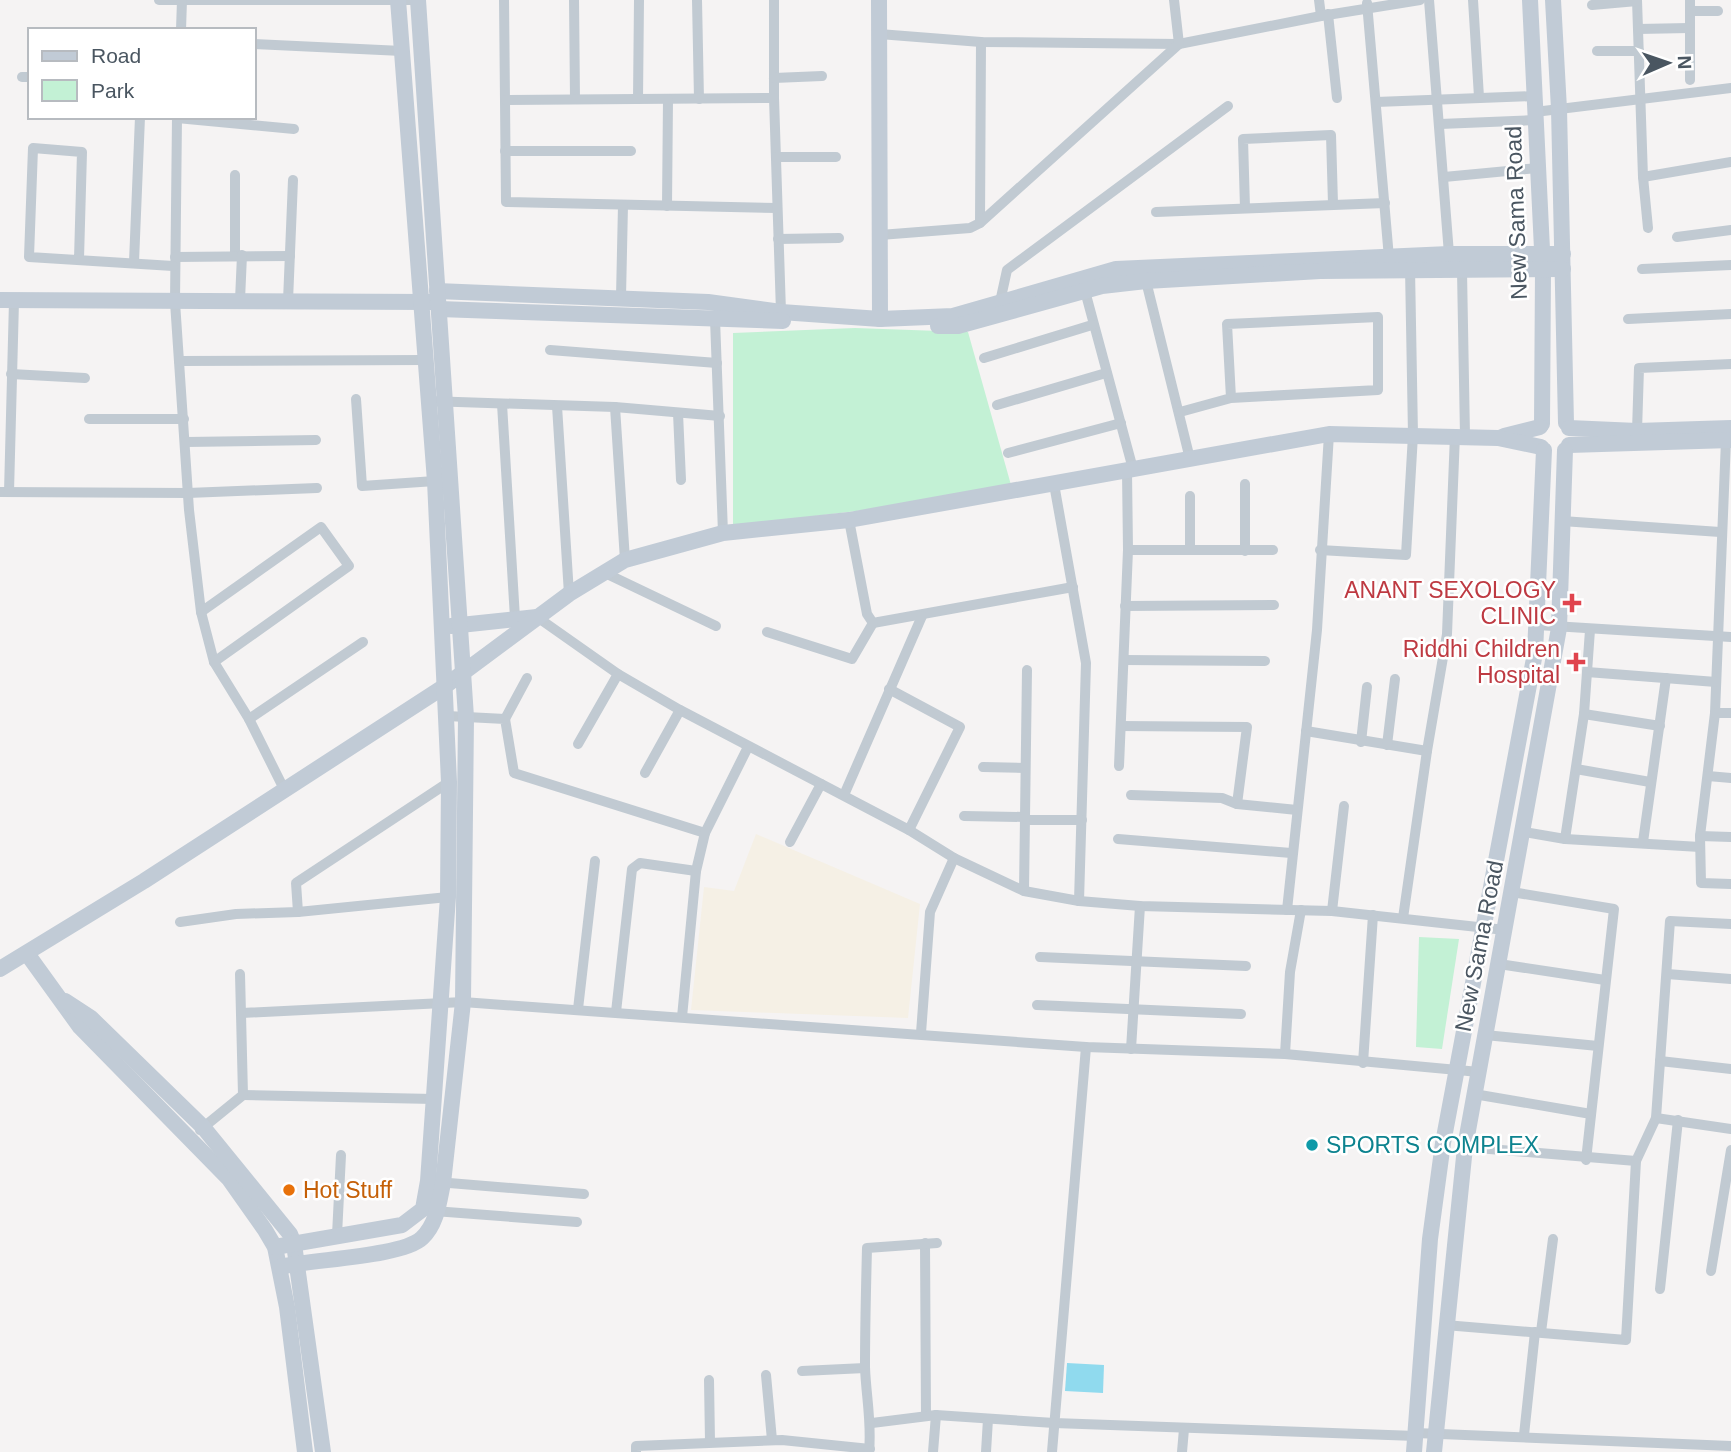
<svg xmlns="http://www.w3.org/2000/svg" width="1731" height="1452" viewBox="0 0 1731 1452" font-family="Helvetica,sans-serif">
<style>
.green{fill:#c3f1d5}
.sand{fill:#f5f0e5}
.water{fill:#90daee}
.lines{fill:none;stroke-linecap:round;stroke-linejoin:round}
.street{stroke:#c1cad2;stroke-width:10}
.secondary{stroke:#c1cbd6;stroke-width:16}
.health-dot{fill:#e0444e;stroke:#fff;stroke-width:2.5}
.culture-dot{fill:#0f9aa8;stroke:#fff;stroke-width:2.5}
.food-dot{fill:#e8710a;stroke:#fff;stroke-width:2.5}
.labels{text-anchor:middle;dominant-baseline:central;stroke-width:5;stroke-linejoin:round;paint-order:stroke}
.street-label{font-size:23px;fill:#4a5661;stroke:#fff}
.health-label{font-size:23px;fill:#be3a42;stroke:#fff;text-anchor:end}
.culture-label{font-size:23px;fill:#0d838f;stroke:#fff;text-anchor:start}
.food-label{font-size:23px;fill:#c56008;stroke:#fff;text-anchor:start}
</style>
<rect width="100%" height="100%" fill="#f5f3f3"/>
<!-- green -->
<g class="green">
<polygon points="855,328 968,332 1011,485 873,509 733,526 733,333"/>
<polygon points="1419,937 1459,939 1442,1049 1416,1047"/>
</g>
<!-- sand -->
<polygon class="sand" points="756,834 920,904 908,1018 691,1010 704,887 734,891"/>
<!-- water -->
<polygon class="water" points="1067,1363 1104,1365 1103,1393 1065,1391"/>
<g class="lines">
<!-- street -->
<g class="street">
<polyline points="159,0 414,0"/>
<polyline points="504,0 506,202 777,208"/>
<polyline points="574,0 575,99"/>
<polyline points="697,0 699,99"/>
<polyline points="774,0 774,98 781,312"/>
<polyline points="1319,0 1321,16"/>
<polyline points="1429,0 1449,254"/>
<polyline points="1473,0 1479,97"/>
<polyline points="1637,0 1643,177 1648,228"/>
<polyline points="1690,0 1690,80"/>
<polyline points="1367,3 1389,258"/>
<polyline points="1592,5 1637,1"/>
<polyline points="1690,11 1718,11"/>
<polyline points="1328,14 1337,98"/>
<polyline points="1638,29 1689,28"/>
<polyline points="181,30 182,0"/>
<polyline points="879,34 981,42 1179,44 1321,16 1420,0"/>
<polyline points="254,44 402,51"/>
<polyline points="1597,51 1639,51"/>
<polyline points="22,77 30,77"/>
<polyline points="774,78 822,76"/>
<polyline points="638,99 639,0"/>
<polyline points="506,100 774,98"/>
<polyline points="1376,102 1535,96"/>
<polyline points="1535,112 1731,88"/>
<polyline points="177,117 175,302 189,510 201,612 214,662 249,719 284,789"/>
<polyline points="177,118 294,129"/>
<polyline points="1440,124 1536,120"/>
<polyline points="505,151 631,151"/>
<polyline points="776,157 836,157"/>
<polyline points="1444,177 1538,168"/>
<polyline points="1643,177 1731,162"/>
<polyline points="667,206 668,99"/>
<polyline points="1245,208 1243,139 1331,135 1333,204"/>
<polyline points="1156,212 1385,203"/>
<polyline points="980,223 981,42"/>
<polyline points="880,235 970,228 980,223 1179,44 1174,0"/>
<polyline points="1677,237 1731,230"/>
<polyline points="778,239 839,238"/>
<polyline points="235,255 235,175"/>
<polyline points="175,257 290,256"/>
<polyline points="79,259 82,152 33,148 29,257 173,266"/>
<polyline points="134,262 140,117"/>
<polyline points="1642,269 1731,265"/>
<polyline points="1462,271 1465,436"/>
<polyline points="1146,281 1190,459"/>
<polyline points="1085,291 1133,469"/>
<polyline points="621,297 623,205"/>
<polyline points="240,300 242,255"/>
<polyline points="288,301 293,180"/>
<polyline points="1000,302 1007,270 1228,106"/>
<polyline points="715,319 723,533"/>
<polyline points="1628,319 1731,314"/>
<polyline points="550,350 717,363"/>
<polyline points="984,358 1092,325"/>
<polyline points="179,361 424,360"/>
<polyline points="11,374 85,378"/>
<polyline points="356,399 362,486 435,481"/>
<polyline points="428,401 615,407 720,416"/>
<polyline points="502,404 515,618"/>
<polyline points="997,405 1106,373"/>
<polyline points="557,406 569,594"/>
<polyline points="615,407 625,560"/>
<polyline points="1180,412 1231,398 1378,390 1378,317 1227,324 1231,398"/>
<polyline points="678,413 681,480"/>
<polyline points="89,419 184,419"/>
<polyline points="1637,431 1639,368 1731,364"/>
<polyline points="1726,440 1715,713 1700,836 1701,883 1731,884"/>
<polyline points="186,442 316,440"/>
<polyline points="1008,453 1121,423"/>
<polyline points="1054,484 1086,663 1079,901"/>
<polyline points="0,492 188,493 317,488"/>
<polyline points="9,492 14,301"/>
<polyline points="1190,496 1190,550"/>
<polyline points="849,520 867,614 873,623 1073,587"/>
<polyline points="1562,521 1720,532"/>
<polyline points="1128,550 1273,550"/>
<polyline points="1320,550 1406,555 1413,435 1410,268"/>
<polyline points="1245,551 1245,484"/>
<polyline points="605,573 716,626"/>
<polyline points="1125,606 1274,605"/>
<polyline points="201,612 321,527 349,566 214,662"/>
<polyline points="537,617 618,674 680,710 909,830 954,858 1024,891 1079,901 1140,906 1332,911 1505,930"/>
<polyline points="1537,625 1731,637"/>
<polyline points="767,632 852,659 873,623"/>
<polyline points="1124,660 1265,661"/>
<polyline points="1587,672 1716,682"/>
<polyline points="889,689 960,727 909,830"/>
<polyline points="1715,713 1731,713"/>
<polyline points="1584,714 1660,726"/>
<polyline points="447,716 505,719 514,773 705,833"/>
<polyline points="249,719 363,642"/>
<polyline points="505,719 527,678"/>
<polyline points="1121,726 1247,727 1237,804"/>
<polyline points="1306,731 1427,751 1447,634 1455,435"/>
<polyline points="1361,742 1367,687"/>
<polyline points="578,744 618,674"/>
<polyline points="1387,745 1395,679"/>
<polyline points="1119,766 1128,550 1127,471"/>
<polyline points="983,767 1025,768"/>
<polyline points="1576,769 1650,782"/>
<polyline points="645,773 680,710"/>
<polyline points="1708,776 1731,778"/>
<polyline points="844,795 922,616"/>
<polyline points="1131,795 1222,798 1237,804 1297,810"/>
<polyline points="964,816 1025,817"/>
<polyline points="1026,820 1082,820"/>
<polyline points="1524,832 1565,839 1700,847"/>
<polyline points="1700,836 1731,837"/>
<polyline points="1118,839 1291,853"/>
<polyline points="1565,839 1584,714 1590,630"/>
<polyline points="790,842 821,784"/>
<polyline points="1643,842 1666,678"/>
<polyline points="1024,891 1027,670"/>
<polyline points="1512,892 1614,909 1586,1160"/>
<polyline points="1287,910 1317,630 1329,434"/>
<polyline points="1332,911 1344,806"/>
<polyline points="298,912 296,883 449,782"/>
<polyline points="1403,918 1427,751"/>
<polyline points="180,922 236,914 298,912 448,897"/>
<polyline points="1040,957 1246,966"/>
<polyline points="1499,964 1605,980"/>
<polyline points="1667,974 1731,979"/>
<polyline points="1037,1005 1241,1014"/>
<polyline points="578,1009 595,861"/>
<polyline points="616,1012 632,869 640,863 696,871"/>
<polyline points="242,1013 463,1002 1086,1047 1285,1054 1479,1072"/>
<polyline points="682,1017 696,871 705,833 748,747"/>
<polyline points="921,1033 930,912 954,858"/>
<polyline points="1485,1035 1598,1046"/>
<polyline points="1131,1049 1140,906"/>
<polyline points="1285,1054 1290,972 1301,910"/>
<polyline points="1660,1061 1731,1069"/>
<polyline points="1363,1063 1373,915"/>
<polyline points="1474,1094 1591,1114"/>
<polyline points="243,1095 434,1099"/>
<polyline points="1656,1118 1731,1129"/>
<polyline points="200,1130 243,1095 240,974"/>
<polyline points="1465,1147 1636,1161 1656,1118 1670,921 1731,924"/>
<polyline points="437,1182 584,1194"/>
<polyline points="434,1211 577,1222"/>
<polyline points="337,1235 341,1155"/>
<polyline points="925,1243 926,1415"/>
<polyline points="1711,1271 1731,1150"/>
<polyline points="1660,1289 1678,1120"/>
<polyline points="1445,1325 1626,1340 1636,1161"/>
<polyline points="1541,1332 1553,1239"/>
<polyline points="802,1371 865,1368"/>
<polyline points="766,1375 772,1440"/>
<polyline points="709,1380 710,1442"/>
<polyline points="872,1423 936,1415 1054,1423 1416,1436"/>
<polyline points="1416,1433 1731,1446"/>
<polyline points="1524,1435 1535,1332"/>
<polyline points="636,1452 636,1446 782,1440 870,1449"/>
<path d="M869,1452c3,-29 -3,-56 -4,-85 0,-40 1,-80 2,-119l70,-5"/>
<polyline points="933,1452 936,1415"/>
<polyline points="986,1452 988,1419"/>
<polyline points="1052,1452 1086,1047"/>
<polyline points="1182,1452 1184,1429"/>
</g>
<!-- secondary -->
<g class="secondary">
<polyline points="879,0 880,319"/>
<polyline points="1530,0 1543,270 1542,424"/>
<polyline points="1553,0 1559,109 1566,423"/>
<polyline points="437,291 708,302 781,312 880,319 953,316 1116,269 1449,254 1563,254"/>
<polyline points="0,300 431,302"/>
<polyline points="439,309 783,321"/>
<polyline points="938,326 958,326 1102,286 1146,281 1320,271 1563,269"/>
<polyline points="1569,428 1637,431 1731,428"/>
<polyline points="1504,436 1540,427"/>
<polyline points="1569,445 1731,440"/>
<polyline points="451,626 537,617"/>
<polyline points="28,955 80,1027 229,1179 265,1230 275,1247 287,1307 305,1452"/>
<polyline points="0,969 144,881 445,686 569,594 625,560 723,533 849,520 1329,434 1498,438 1541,447"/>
<polyline points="65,1001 91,1018 203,1127 290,1234 294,1244 323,1452"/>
<polyline points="275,1247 402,1225 423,1209 428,1181 448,897 449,782 435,481 398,0"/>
<path d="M280,1267c32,-8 122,-10 142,-29 15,-14 17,-36 21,-55l20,-181 3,-285 -48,-717"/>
<polyline points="1414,1452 1430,1239 1443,1143 1535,653 1544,450"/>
<polyline points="1434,1452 1465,1147 1559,628 1565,450"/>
</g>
</g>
<!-- markers -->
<g class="health-dot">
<path d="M1568.5 592.5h7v7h7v7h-7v7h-7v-7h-7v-7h7z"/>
<path d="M1572.5 651.5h7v7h7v7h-7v7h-7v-7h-7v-7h7z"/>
</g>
<circle class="culture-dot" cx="1312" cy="1145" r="7"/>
<circle class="food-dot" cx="289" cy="1190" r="7"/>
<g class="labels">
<!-- street labels -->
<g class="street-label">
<text transform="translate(1516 213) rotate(-92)">New Sama Road</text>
<text transform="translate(1479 946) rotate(-79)">New Sama Road</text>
</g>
<!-- health labels -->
<g class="health-label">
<text x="1556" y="590">ANANT SEXOLOGY<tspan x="1556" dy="26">CLINIC</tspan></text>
<text x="1560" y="649">Riddhi Children<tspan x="1560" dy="26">Hospital</tspan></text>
</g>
<!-- culture labels -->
<g class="culture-label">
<text x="1326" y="1145">SPORTS COMPLEX</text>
</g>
<!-- food labels -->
<g class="food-label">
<text x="303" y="1190">Hot Stuff</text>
</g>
</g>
<!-- legend -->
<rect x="28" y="28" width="228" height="91" fill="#ffffff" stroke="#b7bbc0" stroke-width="2"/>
<rect x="42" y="51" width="35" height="10" fill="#c1cbd6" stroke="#b7bbc0" stroke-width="2"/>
<text x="91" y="63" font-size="21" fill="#4a5661">Road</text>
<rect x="42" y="80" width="35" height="21" fill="#c3f1d5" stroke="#b7bbc0" stroke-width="2"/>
<text x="91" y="98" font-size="21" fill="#4a5661">Park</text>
<!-- north arrow -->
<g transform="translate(1668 63) rotate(88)" stroke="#ffffff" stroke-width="5" paint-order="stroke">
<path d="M0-5L12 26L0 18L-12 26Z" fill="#4a5661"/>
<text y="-10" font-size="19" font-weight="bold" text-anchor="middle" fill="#4a5661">N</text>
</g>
</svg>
